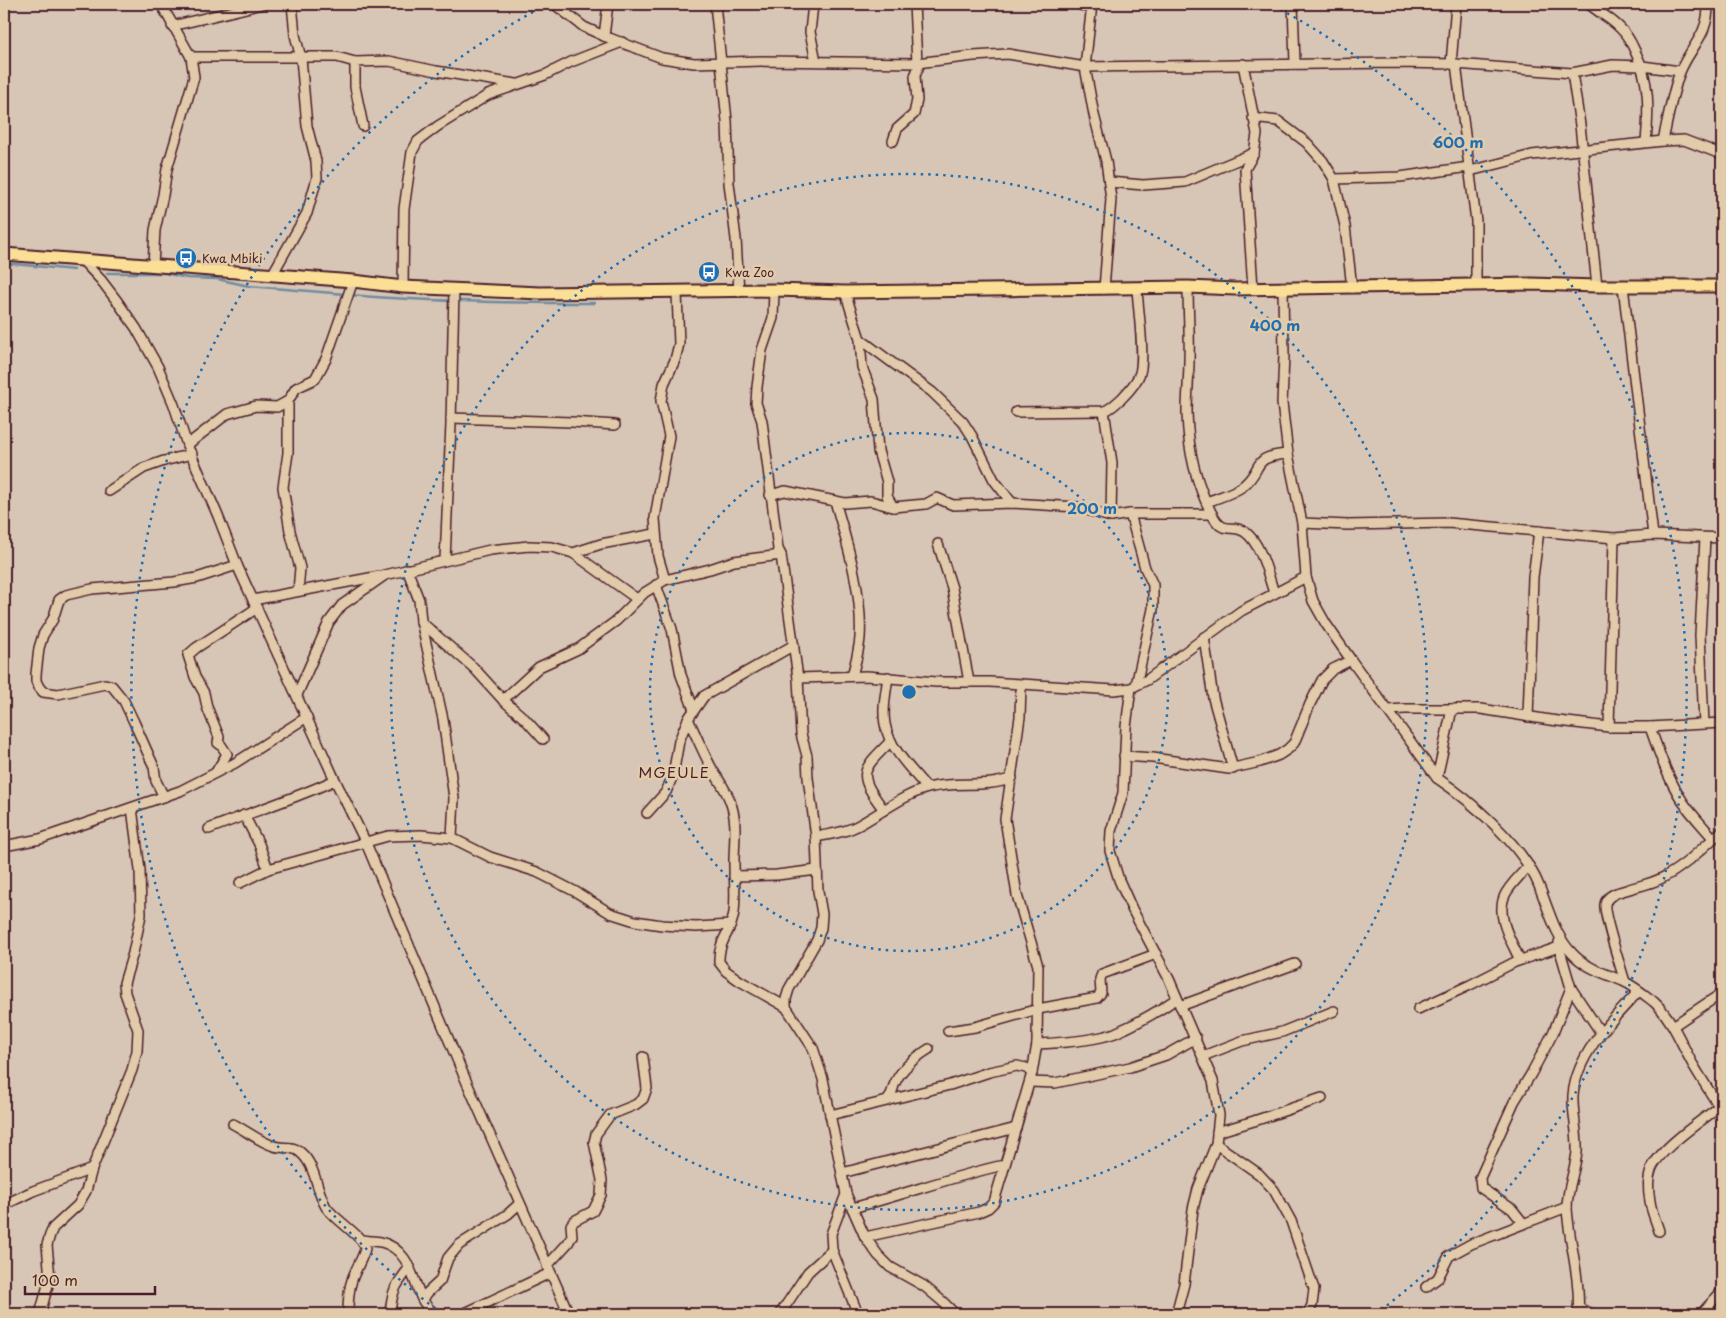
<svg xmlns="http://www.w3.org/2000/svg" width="1726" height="1318" viewBox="0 0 1726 1318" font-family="'Playpen Sans',sans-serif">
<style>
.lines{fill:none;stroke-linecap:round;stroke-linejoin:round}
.stream{stroke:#718c9f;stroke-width:2.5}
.minor-casing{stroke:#4a1f2b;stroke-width:12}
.major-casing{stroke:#4a1f2b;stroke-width:15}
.minor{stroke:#e1cbaa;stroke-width:9}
.major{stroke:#fbdf96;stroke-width:11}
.ring{fill:none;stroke:#1f6fb2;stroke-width:2.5;stroke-dasharray:2.5 5}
.labels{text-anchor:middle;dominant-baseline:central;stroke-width:5;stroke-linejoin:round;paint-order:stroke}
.poi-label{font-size:12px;fill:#4a1f2b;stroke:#e1cbaa;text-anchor:start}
.quarter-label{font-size:15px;letter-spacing:1px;fill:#4a1f2b;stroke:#e1cbaa}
.centre{fill:#1f6fb2;stroke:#e1cbaa;stroke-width:2.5}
.ring-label{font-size:15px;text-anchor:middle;font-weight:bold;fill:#1f6fb2;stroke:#e1cbaa;stroke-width:5;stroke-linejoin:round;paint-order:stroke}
</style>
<rect width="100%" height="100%" fill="#d7c6b5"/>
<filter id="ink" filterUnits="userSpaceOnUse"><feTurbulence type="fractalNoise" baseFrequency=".02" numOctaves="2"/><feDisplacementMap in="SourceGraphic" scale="10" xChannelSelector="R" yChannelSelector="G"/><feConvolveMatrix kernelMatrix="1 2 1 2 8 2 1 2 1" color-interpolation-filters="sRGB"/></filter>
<g filter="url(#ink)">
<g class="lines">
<!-- stream -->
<g class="stream">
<polyline points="4,263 74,270"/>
<polyline points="107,273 165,273 187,278 217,279 249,286 345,294"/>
<path d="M351,295c80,7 162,8 243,8"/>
</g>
<!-- minor casing -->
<g class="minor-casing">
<g id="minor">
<polyline points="554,4 584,27 604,36 662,58 694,63 762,61 917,63 973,56 1008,54 1085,67 1396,63 1456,64 1572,73 1613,65 1642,66 1680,71"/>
<polyline points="715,4 727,121 729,183 736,239 739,292"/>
<polyline points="813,4 810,32 816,61"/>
<polyline points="914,4 917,63"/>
<polyline points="1078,4 1091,9"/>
<polyline points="1092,4 1085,67 1094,115 1106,161 1111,199 1104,289"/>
<polyline points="1293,4 1295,63"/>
<path d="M1589,4c10,9 22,14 31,24 7,6 11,14 15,23 15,30 14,58 11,91"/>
<polyline points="172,26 262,4"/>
<polyline points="604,36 608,4"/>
<polyline points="191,57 337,57 355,62 389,61 436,71 516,84"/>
<polyline points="355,62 355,87 363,126"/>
<polyline points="1243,64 1257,134 1254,153 1245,169 1253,288"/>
<polyline points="1451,64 1456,4"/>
<polyline points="1456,64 1476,221 1476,285"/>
<polyline points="1572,73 1580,125 1597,286"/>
<polyline points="1253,118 1278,121 1307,143 1323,161 1334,179 1345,226 1352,288"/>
<polyline points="893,141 897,129 914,114 917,100 915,76 920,63"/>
<path d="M1663,141c5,-23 9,-48 17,-69 10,-25 29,-37 28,-68"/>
<polyline points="1470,171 1532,155 1663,141 1684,140 1718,153 1722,150"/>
<polyline points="1334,179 1400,177 1469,167"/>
<polyline points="1109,182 1143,185 1185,182 1254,153"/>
<polyline points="83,261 101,280 117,301 136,328 158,367 174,405 187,445 218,516 237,565 335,780 366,843 464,1076 569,1314"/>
<polyline points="153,266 155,230 163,195 167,169 194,77 191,57 161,4"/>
<polyline points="272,275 307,213 317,178 316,161 307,126 301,58 295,35 292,4"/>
<polyline points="1623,286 1653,535"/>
<polyline points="403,287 404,209 412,152 418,141 438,126 488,95 545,75 571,62 622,42"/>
<path d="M1188,287c0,25 2,49 1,73 0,18 -2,35 -2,53 1,35 9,72 26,103 11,20 18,7 32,16 16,11 23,43 29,61"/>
<path d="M1283,287l1,69 -2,47 6,51 14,69 4,54 7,24 13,23 25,36 86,118c34,23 79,62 98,99 12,24 17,55 36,75 14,16 33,21 52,29 11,5 22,14 31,21 18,16 27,41 38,61 10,17 20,32 30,48"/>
<polyline points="774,290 773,318 762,350 757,387 756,403 762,421 778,549 781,555 798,678 801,734 807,756 808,778 816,837 818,891 822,914 821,928 817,940 789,989 786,999 786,1007 813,1048 823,1079 846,1194 865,1237 878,1255 890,1267 924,1286 943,1302 955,1314"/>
<polyline points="845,292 860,339 862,367 874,399 878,451 887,482 887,496 893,507"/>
<polyline points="860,339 932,392 963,422 972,436 994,480 1012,503"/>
<polyline points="288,401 288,453 283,487 290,531 300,568 298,591"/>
<polyline points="1104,411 1112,463 1111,517"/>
<path d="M1016,412l88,-1c7,-2 12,-8 18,-13 7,-7 15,-16 18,-25 5,-19 -2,-63 -3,-85"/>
<polyline points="451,418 572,422 615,425"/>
<polyline points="187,445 227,414 256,406 277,407 288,401 296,388 315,379 326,359 353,281"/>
<polyline points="109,491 144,468 164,461 192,454"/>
<polyline points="770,495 785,491 845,503 871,501 893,507 926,504 937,498 953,505 1012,503 1077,507 1111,517 1130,514 1212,514"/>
<path d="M835,501c12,42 28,93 25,137 -1,13 -5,26 -8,38"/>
<path d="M1207,502c12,-5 25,-8 36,-16 22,-18 6,-29 45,-32"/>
<polyline points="1130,514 1145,568 1153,585 1153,609 1136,685"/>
<polyline points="1302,523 1348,525 1448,523 1614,538 1653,535 1722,538"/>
<polyline points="938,544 952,588 969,682"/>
<polyline points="573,553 601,544 655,534"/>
<polyline points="445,560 451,424 454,289"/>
<polyline points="407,569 419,600 421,621 443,719 454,798 452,838"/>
<polyline points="665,580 658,556 655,518 669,436 661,401 664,384 675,360 679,344 677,293"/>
<polyline points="656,585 672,629 681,675 694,710"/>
<polyline points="253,600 380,576"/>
<polyline points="421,622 474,668 503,700 525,719 543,739"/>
<polyline points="1204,637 1213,698 1233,769"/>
<path d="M888,677c-2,15 -6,32 -3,47 4,24 27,46 42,64"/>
<polyline points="798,678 867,676 936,682 990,682 1114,690 1131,688 1147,680 1241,611 1306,577"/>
<polyline points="1131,688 1126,727 1123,793 1111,831 1110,851 1119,880 1132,909 1169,979 1213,1081 1219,1115 1216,1144 1198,1189 1193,1209 1184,1284 1176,1314"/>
<polyline points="297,695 329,622 342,605 385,575 490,550 529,546 552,547 573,553 637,599"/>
<polyline points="503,700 539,667 578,649 616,621 644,593 665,580 710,569 734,561 781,555"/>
<polyline points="1388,710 1405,709 1481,709 1550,720 1609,727 1650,727 1722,723"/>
<polyline points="1528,717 1533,577 1539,531"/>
<path d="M688,719c8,16 15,33 23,48 6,11 15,22 19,34 8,21 4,40 4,61 0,17 2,33 0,50 -2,20 -16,28 -15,50l7,9 14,10 46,26"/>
<polyline points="1704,724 1700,635 1705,538"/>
<polyline points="1609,727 1614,538"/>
<path d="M1650,727c9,26 18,52 33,75 9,13 20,24 30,36"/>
<polyline points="1124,756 1153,758 1229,769 1260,762 1279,755 1288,749 1294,743 1310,704 1322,680 1333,669 1351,660"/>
<polyline points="216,772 227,754 221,745 218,743 219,737 207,707 204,693 195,677 188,655 196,648 257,608"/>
<polyline points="1437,778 1452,709"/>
<polyline points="164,797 156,781 154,767 134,722 124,701 112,686 105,684 58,694 43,692 39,687 36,681 36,674 39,648 43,635 53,619 59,600 66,595 92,589 174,582 197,578 237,565"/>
<path d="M884,810c-28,-37 -23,-39 7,-69"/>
<polyline points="647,813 666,792 673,775 679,741 688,719 704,696 794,645"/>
<polyline points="244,815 259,844 268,869"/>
<path d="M209,829c42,-17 85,-30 126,-49"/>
<path d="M816,837c14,-3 28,-4 41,-11 21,-11 48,-32 71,-38 28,-8 57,1 84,-10"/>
<polyline points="4,846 40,839 180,791 235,763 307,717"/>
<polyline points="734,876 777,875 817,870"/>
<polyline points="240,883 268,869 301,860 388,836 421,835 452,838 490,857 537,872 576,892 610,913 635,921 662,925 696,927 731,925"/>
<polyline points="1559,942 1559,947 1571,988 1601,1033"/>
<path d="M1520,960c-9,-19 -26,-46 -14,-67 6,-10 15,-19 23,-27"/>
<path d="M1625,982c-4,-14 -22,-68 -20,-78 2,-9 13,-12 21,-14 12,-4 25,-6 36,-12 23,-11 41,-31 60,-47"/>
<polyline points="1180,1006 1295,964"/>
<polyline points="1418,1009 1470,985 1515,962 1559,947"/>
<polyline points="1673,1026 1722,993"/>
<polyline points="948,1031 975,1027 1038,1009 1097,998 1101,993 1100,979 1102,974 1156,954"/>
<path d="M1037,1044c22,-1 57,-3 78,-11 21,-9 42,-21 61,-34"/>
<polyline points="1203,1056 1242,1041 1282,1032 1334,1011"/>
<polyline points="1030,1082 1055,1083 1130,1067 1166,1055 1196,1038"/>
<polyline points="889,1100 950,1085 989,1072 1017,1066 1026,1068 1032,1073"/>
<path d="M830,1115l57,-14c5,-5 5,-12 8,-18 6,-14 21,-26 34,-34"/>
<path d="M233,1124c14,7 27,18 41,22 9,3 18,-1 26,6 16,13 16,38 26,55 8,12 38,30 39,41 0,6 -11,24 -13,32 -4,11 -4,23 -4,34"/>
<polyline points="1217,1132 1254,1121 1322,1098"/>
<polyline points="1216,1144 1259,1174 1274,1190 1291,1221 1314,1289 1312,1305 1308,1314"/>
<polyline points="842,1173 1016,1128"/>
<polyline points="846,1194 831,1234 832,1250 858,1314"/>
<polyline points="4,1205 33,1191 92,1169"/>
<path d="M852,1208c51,-13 101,-32 152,-43"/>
<polyline points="1524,1224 1512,1209 1481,1188 1480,1178 1514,1102 1531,1074 1553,1033 1571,988"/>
<path d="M1659,1231c-3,-10 -8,-20 -9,-30 -2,-10 -2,-22 1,-31 8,-21 50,-49 68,-63"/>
<polyline points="865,1237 979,1212 988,1208 994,1202 1032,1073 1037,1044 1038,966 1017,895 1005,819 1020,717 1021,685"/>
<path d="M362,1240c6,1 13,1 19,2 28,7 31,36 41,57 3,6 8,11 13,15"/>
<polyline points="547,1266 568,1243 572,1236 571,1225 574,1221 593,1211 601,1195 602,1180 594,1142 596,1134 610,1115 635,1105 643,1099 647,1088 643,1057"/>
<polyline points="1426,1287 1438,1278 1449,1256 1471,1244 1567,1207"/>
<polyline points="423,1300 427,1293 440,1281 448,1258 459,1245 508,1214 519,1204"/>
<polyline points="1578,1308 1592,1314"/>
<polyline points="40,1314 50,1278 47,1245 50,1235 53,1228 78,1205 86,1191 92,1169 132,1070 137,1051 138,1030 125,993 124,983 133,953 141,915 140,870 132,808"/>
<path d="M390,1314c2,-24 5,-28 20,-47"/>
<polyline points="463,1314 550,1273"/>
<polyline points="780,1314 808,1272 832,1250"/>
<path d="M1578,1314c3,-35 -9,-71 -11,-106 0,-19 8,-37 10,-56 1,-19 -5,-39 -4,-57 4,-42 39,-75 66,-104"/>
<polyline points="1701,1314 1722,1291"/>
</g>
</g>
<!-- major casing -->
<g class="major-casing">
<polyline id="major" points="4,254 353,281 403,287 540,293 774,290 845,292 1188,287 1235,289 1531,284 1597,286 1722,286"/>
</g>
<!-- minor -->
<use href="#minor" class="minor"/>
<!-- major -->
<use href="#major" class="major"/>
</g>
</g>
<!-- distance rings -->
<g class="ring">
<circle cx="909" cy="692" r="259"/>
<circle cx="909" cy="692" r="518"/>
<path d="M441 1313A777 777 0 0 1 544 6M1274 6A777 777 0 0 1 1377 1313"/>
</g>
<!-- icons -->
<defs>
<g id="bus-disc" transform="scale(1.125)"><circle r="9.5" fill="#1f6fb2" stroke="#e1cbaa"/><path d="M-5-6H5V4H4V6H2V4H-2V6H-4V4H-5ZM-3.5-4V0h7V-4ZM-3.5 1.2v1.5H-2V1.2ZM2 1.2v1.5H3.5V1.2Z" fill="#fff"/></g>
</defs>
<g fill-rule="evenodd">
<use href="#bus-disc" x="186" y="258"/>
<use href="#bus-disc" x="709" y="272"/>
</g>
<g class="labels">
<!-- poi labels -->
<g class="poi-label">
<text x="202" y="258">Kwa Mbiki</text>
<text x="725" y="272">Kwa Zoo</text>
</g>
<!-- quarter labels -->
<g class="quarter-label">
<text x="674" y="771">MGEULE</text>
</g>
</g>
<circle cx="909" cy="692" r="8" class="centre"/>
<g class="ring-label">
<text x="1458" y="148">600 m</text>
<text x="1275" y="331">400 m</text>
<text x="1092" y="514">200 m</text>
</g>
<!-- margin -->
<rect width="1726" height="1318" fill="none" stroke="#e1cbaa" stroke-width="20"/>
<rect x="10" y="10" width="1706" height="1298" fill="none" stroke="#4a1f2b" stroke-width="2" filter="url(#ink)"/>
<!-- scale -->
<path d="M25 1286v8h130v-8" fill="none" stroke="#4a1f2b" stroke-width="2.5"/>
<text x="32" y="1286" font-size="15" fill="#4a1f2b" stroke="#e1cbaa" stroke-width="4" paint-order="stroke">100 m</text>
</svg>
